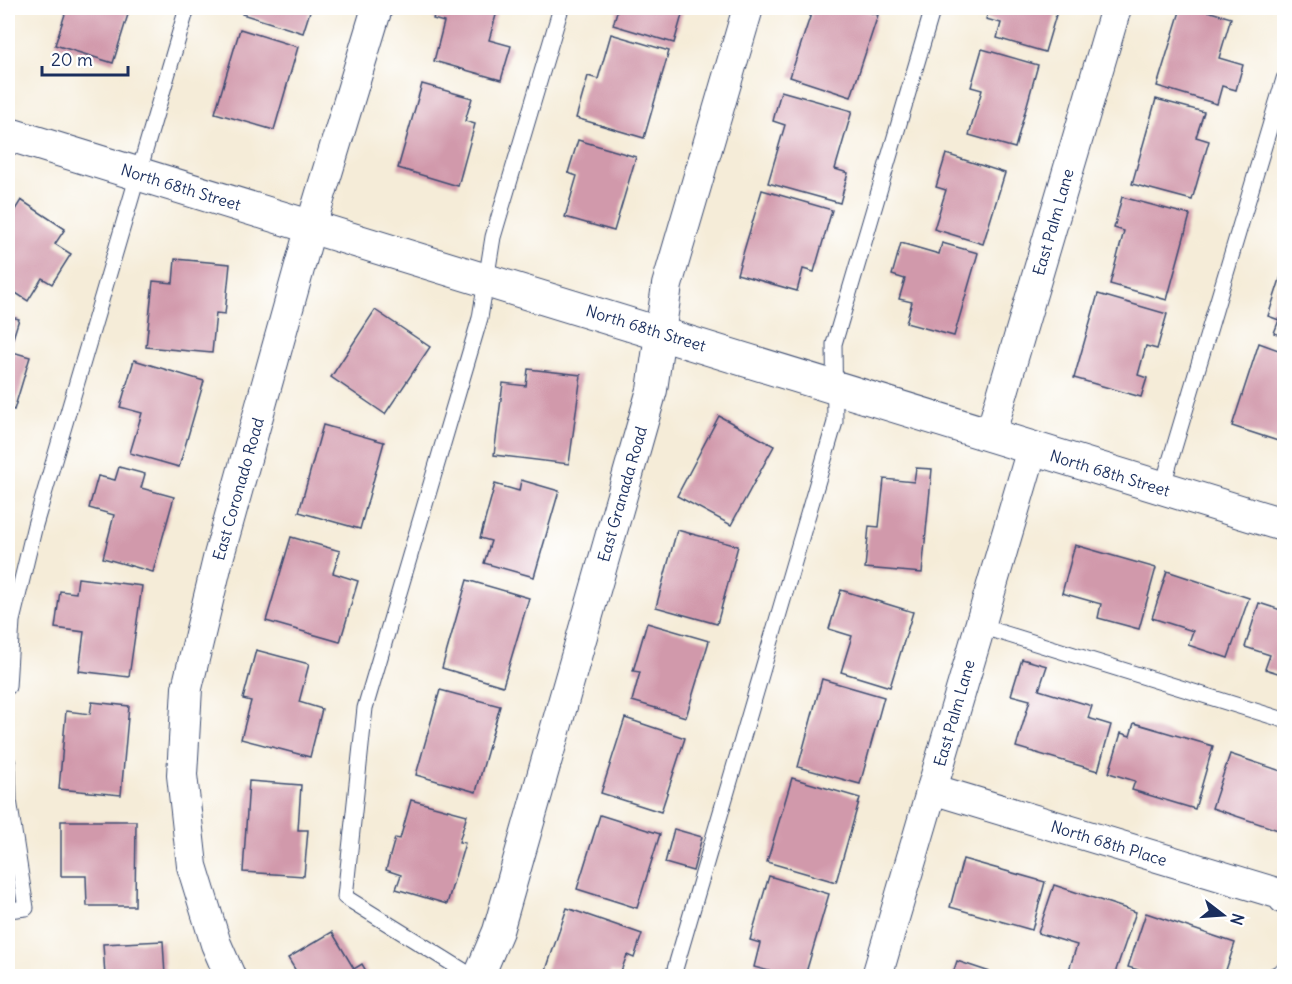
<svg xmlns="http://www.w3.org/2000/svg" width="1292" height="984" viewBox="0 0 1292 984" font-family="Delius,sans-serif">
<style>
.building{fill:#d199ab}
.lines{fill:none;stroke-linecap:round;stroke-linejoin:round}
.lane-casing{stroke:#3c4b70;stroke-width:17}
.street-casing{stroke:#3c4b70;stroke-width:32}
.secondary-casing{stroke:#3c4b70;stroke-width:35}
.lane{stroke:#fff;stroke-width:15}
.street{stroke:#fff;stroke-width:30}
.secondary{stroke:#fff;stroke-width:33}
.labels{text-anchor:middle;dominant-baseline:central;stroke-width:4.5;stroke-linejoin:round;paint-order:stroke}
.street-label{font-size:16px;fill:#1b2f5e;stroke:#fff}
</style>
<rect width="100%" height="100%" fill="#fff"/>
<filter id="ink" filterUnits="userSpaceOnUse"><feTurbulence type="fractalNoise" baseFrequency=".0167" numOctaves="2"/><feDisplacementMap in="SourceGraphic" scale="12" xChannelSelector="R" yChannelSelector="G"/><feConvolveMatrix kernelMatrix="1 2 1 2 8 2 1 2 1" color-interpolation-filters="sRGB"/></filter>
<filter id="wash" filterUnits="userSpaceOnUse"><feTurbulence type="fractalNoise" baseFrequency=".008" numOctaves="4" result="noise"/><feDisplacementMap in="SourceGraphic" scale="24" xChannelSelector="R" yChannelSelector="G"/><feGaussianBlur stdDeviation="1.35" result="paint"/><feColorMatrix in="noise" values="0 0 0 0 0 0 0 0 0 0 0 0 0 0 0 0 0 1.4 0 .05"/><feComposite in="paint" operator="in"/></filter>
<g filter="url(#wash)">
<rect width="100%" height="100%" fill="#f5ecd8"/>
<g id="blocks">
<!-- building -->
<g class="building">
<polygon points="67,8 130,8 113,63 55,45"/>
<polygon points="244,8 311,8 303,33 242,14"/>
<polygon points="436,8 498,8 489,40 511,46 501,80 434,61 444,22 433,19"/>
<polygon points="618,8 684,8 674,43 613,25"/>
<polygon points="813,8 857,8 878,15 851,97 790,77"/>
<polygon points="989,8 1058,8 1045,52 997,38 1001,23 986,19"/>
<polygon points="1181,8 1197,8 1231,18 1219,58 1243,65 1236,90 1222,86 1217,104 1157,86"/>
<polygon points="240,29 298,47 274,130 215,113"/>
<polygon points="611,34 669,51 644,138 576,118 588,76 598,79"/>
<polygon points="982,49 1038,65 1015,148 969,135 982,90 971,87"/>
<polygon points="422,84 472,98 465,121 475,124 458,186 398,168"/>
<polygon points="781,91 852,111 835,169 848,173 840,203 768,183 785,125 773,121"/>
<polygon points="1156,99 1204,112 1196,137 1209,141 1192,200 1132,184"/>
<polygon points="578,140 636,157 614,231 565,217 577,176 568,173"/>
<polygon points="946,154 1005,173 983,244 934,229 946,190 936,187"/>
<polygon points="762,190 832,210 814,272 803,269 797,291 737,274"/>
<polygon points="1122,197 1190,215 1167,300 1110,284 1124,231 1114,228"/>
<polygon points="21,200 65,229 55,244 71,254 52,284 42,278 28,301 8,288 8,221"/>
<polygon points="901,243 939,254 942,243 978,253 954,336 906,323 912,302 899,299 905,279 892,275"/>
<polygon points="175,259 230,264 225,314 216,313 212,353 146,347 153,281 173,283"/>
<polygon points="1284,267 1284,336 1274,333 1279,320 1268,316"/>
<polygon points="1098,294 1167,314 1157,349 1146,346 1138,375 1147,378 1141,397 1074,378"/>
<polygon points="375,310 430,347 385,414 331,377"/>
<polygon points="8,316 19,319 9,351 30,357 14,410 8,408"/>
<polygon points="1259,343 1284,352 1284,443 1232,426"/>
<polygon points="134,360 204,381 179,467 130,453 142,413 120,407"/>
<polygon points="528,369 581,375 569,464 494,455 503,383 526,386"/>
<polygon points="719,416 774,446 731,525 677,496"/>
<polygon points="323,425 384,442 360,529 299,512"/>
<polygon points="119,467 145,474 141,488 174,497 153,572 103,558 114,515 89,508 98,476 115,480"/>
<polygon points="916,468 932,469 922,573 865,568 869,526 879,527 884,479 914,482"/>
<polygon points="521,480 559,491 534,577 484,563 491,541 480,538 495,484 519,491"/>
<polygon points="677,530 738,546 717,624 656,607"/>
<polygon points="291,537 340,551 333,573 358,581 340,642 266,621"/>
<polygon points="1075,545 1156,568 1139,629 1098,618 1101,604 1062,593"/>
<polygon points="1167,571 1249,598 1228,658 1188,645 1193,631 1152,618"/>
<polygon points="78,578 142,586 129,677 79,671 84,632 55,628 60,591 76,593"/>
<polygon points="467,580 529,598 503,686 442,668"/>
<polygon points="841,590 913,612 890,687 841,672 852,636 829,629"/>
<polygon points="1259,603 1284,611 1284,675 1265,669 1270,655 1245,647"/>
<polygon points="647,623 709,641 686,717 632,701 640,672 633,671"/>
<polygon points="256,650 309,664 299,702 322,709 310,757 241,739 251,701 243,699"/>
<polygon points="1022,659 1047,666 1039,690 1092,706 1088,718 1111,725 1098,771 1016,747 1030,700 1011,695"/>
<polygon points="822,679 884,697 860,784 798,767"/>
<polygon points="440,690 500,706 476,792 416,775"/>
<polygon points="92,702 129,706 121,795 59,789 66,711 90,714"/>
<polygon points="625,718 685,738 661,812 601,793"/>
<polygon points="1134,723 1213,746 1195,809 1132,790 1135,781 1109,773 1121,733 1130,736"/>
<polygon points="1230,754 1284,772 1284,832 1212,808"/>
<polygon points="792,778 860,798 836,882 767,862"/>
<polygon points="249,781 301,785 298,830 308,830 304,876 243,872"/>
<polygon points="411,800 467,815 459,842 465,843 447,904 396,889 401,875 386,870 395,838 400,839"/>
<polygon points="600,815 660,834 637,908 577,889"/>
<polygon points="61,821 136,821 135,906 87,906 86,876 61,876"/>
<polygon points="674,829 702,837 693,871 665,863"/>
<polygon points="963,859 1045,882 1032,930 950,907"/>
<polygon points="769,876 829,894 805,976 787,976 754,967 760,943 750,940"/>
<polygon points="1054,885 1136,912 1114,976 1067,976 1077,945 1038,933"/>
<polygon points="567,908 642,934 634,958 627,955 620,974 611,971 609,976 544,976"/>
<polygon points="1146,913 1235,943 1224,976 1158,976 1128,967"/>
<polygon points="332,932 354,969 362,964 369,976 299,976 288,958"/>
<polygon points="163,941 165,976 105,976 103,944"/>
<polygon points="8,960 12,962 10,970 30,976 8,976"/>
<polygon points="957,961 1002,976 952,976"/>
</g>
</g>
</g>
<g filter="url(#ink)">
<use href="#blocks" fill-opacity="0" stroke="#3c4b70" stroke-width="1.5"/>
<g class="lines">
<!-- lane casing -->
<g class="lane-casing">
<g id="lane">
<polyline points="1162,488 1284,79"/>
<polyline points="980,626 1284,720"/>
<polyline points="8,687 12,621 35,525 187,8"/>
<polyline points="8,763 9,800 26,908 8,910"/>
<polyline points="472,976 345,897 365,708 480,318 493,237 561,8"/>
<polyline points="673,976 835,422 834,344 933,8"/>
<polyline points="1273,976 1284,970"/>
</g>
</g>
<!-- street casing -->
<g class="street-casing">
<g id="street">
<polyline points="990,436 1116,8"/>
<polyline points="932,789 1280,894 1284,899"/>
<polyline points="230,976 216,944 192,866 182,775 187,688 218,559 311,226 377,8"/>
<polyline points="479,976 498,931 652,390 667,285 748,8"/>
<polyline points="877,976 1032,449"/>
</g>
</g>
<!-- secondary casing -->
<g class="secondary-casing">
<polyline id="secondary" points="8,134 1284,525"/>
</g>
<!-- lane -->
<use href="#lane" class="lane"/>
<!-- street -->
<use href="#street" class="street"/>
<!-- secondary -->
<use href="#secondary" class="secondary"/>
</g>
</g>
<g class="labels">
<!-- street labels -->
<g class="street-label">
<text transform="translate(181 187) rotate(17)">North 68th Street</text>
<text transform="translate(1053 222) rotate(-74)">East Palm Lane</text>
<text transform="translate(646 328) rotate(17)">North 68th Street</text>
<text transform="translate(1110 473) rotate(17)">North 68th Street</text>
<text transform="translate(238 489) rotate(-74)">East Coronado Road</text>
<text transform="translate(622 494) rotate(-74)">East Granada Road</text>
<text transform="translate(954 713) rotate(-74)">East Palm Lane</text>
<text transform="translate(1109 843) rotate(17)">North 68th Place</text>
</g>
</g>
<!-- margin -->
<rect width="1292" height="984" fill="none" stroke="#fff" stroke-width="30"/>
<!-- north arrow -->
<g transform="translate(1223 915) rotate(107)" stroke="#ffffff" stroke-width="4.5" paint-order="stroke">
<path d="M0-4.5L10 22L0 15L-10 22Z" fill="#1b2f5e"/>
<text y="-9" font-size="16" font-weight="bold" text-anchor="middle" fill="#1b2f5e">N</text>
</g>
<!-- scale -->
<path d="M42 66v9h86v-9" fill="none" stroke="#1b2f5e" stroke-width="3"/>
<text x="51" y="66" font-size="18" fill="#1b2f5e" stroke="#ffffff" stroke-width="4.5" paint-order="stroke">20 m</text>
</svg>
